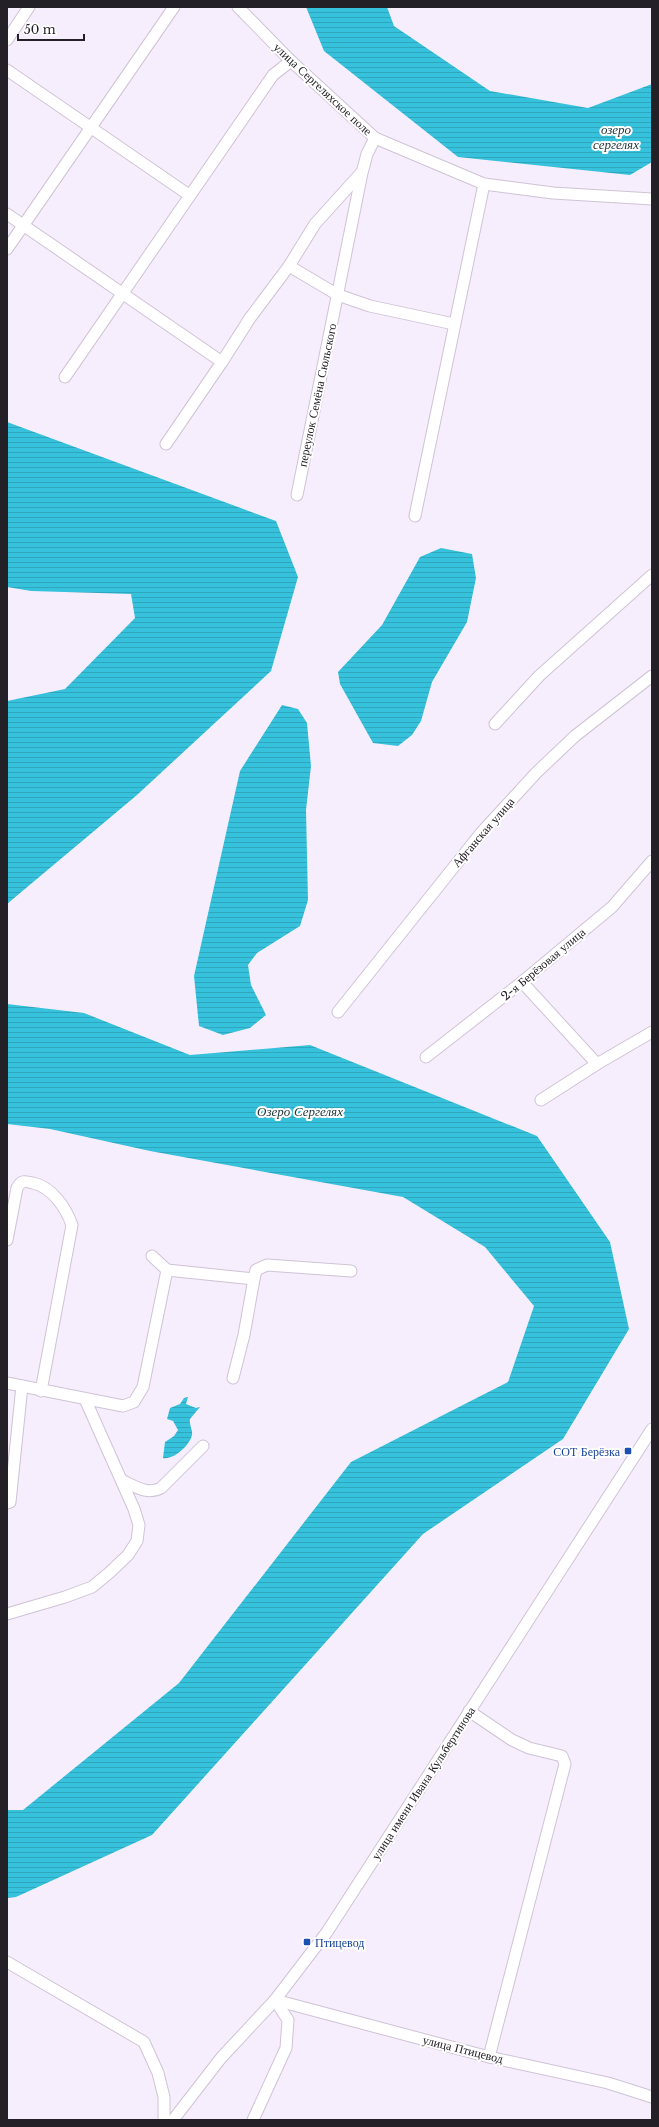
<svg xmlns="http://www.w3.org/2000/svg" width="659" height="2127" viewBox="0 0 659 2127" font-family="'Libre Baskerville',serif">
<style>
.water{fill:url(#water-rules)}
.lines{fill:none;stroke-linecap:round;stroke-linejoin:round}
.street-casing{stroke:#cfc3d6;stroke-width:13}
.street{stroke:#fff;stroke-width:11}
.transit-dot{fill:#1a4fb4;stroke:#fff;stroke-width:1.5}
.labels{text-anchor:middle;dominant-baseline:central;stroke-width:4;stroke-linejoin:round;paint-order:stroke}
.street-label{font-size:12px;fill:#242027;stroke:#fff}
.transit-label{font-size:12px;fill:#164399;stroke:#fff;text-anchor:end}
.water-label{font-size:13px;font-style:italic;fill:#21383d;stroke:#fff}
</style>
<defs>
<pattern id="water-rules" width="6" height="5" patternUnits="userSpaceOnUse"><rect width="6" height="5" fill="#36c2dc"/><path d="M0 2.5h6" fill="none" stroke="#30a6bd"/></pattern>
</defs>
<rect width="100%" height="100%" fill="#f7eefd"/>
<!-- water -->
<g class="water">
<polygon points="306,7 387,7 394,26 490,91 588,108 652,84 652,162 630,175 458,157 324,51"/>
<polygon points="7,422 276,521 298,577 271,671 137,795 7,904 7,701 65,689 135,618 131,594 31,591 7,587"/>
<polygon points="441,548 472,554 476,578 467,622 432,682 421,721 412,735 398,746 373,743 340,684 338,672 382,625 420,557"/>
<polygon points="282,705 298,709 307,723 311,766 306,810 308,900 300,926 257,953 248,965 251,985 266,1015 250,1028 223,1035 199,1026 194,976 240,771"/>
<polygon points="7,1004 84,1013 190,1055 310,1045 537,1136 610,1242 629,1329 563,1439 423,1534 152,1835 16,1897 7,1898 7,1810 23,1810 179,1683 351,1462 508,1382 534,1306 485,1247 403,1197 150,1151 50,1129 7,1124"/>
<path d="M188,1397l-2,7 10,4 4,-1 -10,12c-1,6 3,11 2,16 -2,10 -18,25 -29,23l2,-16 9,-6 4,-6 -5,-9 -6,-2 3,-11 10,-4 4,-6z"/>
</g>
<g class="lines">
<!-- street casing -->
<g class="street-casing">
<g id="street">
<polyline points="238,7 291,61 375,138 484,184 553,193 652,199"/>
<polyline points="7,40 29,7"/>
<polyline points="7,70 189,195"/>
<polyline points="7,214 222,362 166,444"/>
<polyline points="7,249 174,7"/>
<polyline points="289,266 338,295 370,306 454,324"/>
<polyline points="222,362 250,318 289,266 315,224 361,173"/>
<polyline points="65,377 273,75 291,61"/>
<polyline points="297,495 362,173 367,154 375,138"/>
<polyline points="415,516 484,184"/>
<polyline points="495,724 539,676 652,575"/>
<polyline points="522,982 597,1064"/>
<polyline points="338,1012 481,833 536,773 575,736 652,676"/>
<polyline points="426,1057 522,982 612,907 652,861"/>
<polyline points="541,1100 597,1064 652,1032"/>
<path d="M7,1240l10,-52c4,-8 8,-7 16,-5 19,4 33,25 39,42l-31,166"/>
<polyline points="167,1270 254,1279 244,1335 233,1378"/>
<polyline points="254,1279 256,1270 267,1265 351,1271"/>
<polyline points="7,1383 123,1406 134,1402 143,1387 167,1270 152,1256"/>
<path d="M123,1481c13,6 25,14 38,7l42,-42"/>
<polyline points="7,1503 10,1502 22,1386"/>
<polyline points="7,1614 65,1597 92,1587 109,1573 128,1555 137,1541 139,1525 134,1509 85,1399"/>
<polyline points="469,1711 512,1740 529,1748 562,1756 565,1764 489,2057"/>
<polyline points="7,1962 144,2042 158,2073 164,2097 164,2120"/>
<polyline points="275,2000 489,2057 608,2083 652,2097"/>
<polyline points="173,2120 221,2058 275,2000 327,1932 652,1429"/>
<polyline points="253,2120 286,2048 288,2020 275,2000"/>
</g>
</g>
<!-- street -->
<use href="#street" class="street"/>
</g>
<!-- markers -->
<g class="transit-dot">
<rect x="624" y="1447" width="8" height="8" rx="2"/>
<rect x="303" y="1938" width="8" height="8" rx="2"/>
</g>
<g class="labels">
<!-- street labels -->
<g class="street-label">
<text transform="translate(323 89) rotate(43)">улица Сергеляхское поле</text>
<text transform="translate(317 395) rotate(-78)">переулок Семёна Сюльского</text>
<text transform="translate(483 832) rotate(-49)">Афганская улица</text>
<text transform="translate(543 964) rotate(-40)">2-я Берёзовая улица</text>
<text transform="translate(423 1783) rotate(-57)">улица имени Ивана Кульбертинова</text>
<text transform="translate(463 2049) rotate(14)">улица Птицевод</text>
</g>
<!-- transit labels -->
<g class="transit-label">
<text x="620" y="1451">СОТ Берёзка</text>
<text x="315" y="1942" text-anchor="start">Птицевод</text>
</g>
<!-- water labels -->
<g class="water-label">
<text x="616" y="129">озеро<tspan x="616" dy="15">сергелях</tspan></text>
<text x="300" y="1111">Озеро Сергелях</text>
</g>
</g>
<!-- border -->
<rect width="659" height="2127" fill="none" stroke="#242027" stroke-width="16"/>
<!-- scale -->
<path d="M18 34v6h66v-6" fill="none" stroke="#242027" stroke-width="2"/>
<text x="24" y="34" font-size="12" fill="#242027" stroke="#ffffff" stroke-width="3" paint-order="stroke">50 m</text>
</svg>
